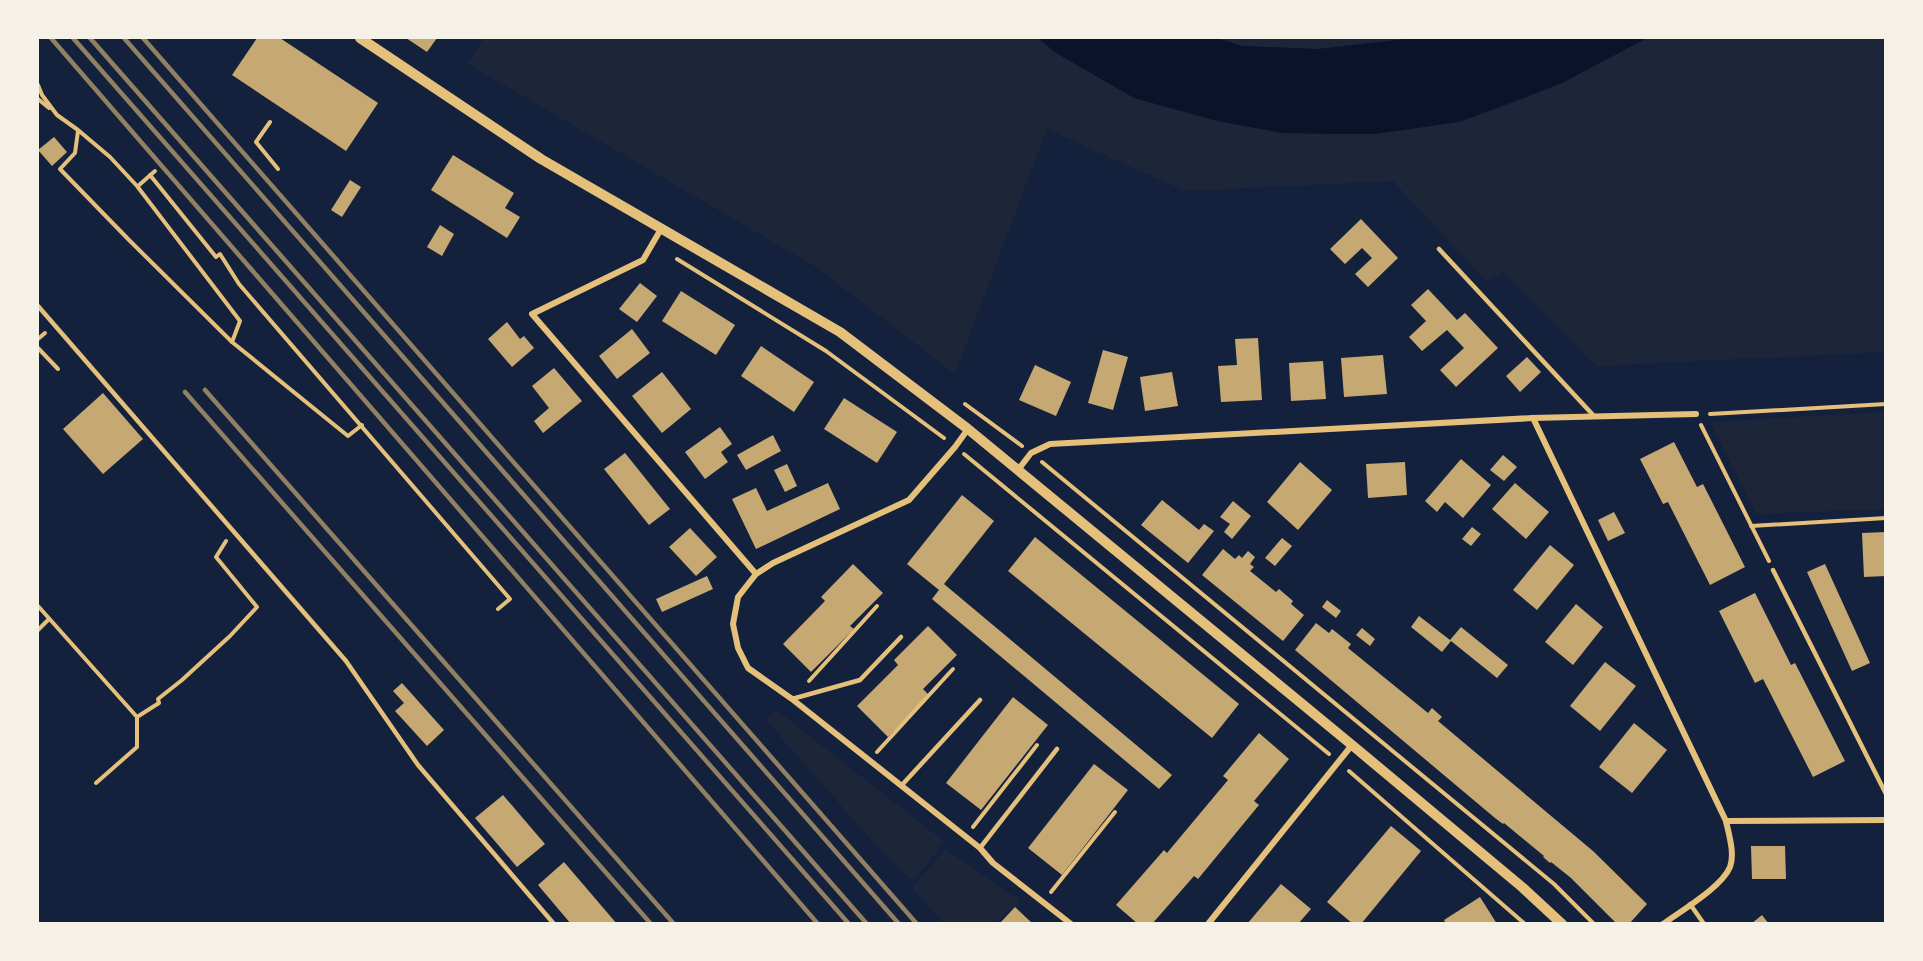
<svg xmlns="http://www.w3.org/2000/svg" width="1923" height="961" viewBox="0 0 1923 961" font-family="'Titillium Web',sans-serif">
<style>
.green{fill:#1d2539}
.water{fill:#0b132b}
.building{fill:#c6a872}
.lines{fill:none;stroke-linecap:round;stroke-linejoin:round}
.path{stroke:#e5c07b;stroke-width:4}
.service{stroke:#e5c07b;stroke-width:4.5}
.minor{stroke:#e5c07b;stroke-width:6}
.tertiary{stroke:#e5c07b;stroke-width:10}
.rail{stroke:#918062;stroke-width:4.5}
</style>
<rect width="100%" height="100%" fill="#14213d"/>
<!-- green -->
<g class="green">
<polygon points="484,38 1038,38 1056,53 1283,133 1375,134 1459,122 1508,105 1562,83 1647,38 1885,38 1885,352 1596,366 1503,272 1486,281 1393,181 1185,191 1047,129 955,374 816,267 468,64"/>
<polygon points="1217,38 1415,38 1318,49 1242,46"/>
<polygon points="1885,412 1885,509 1756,514 1710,422"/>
<polygon points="776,710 945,842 913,881 874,843 766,720"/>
<polygon points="945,849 1020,901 996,923 943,923 912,888"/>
</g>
<!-- water -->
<polygon class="water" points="1038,38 1217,38 1242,46 1318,49 1415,38 1647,38 1562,83 1459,122 1375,134 1333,134 1283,133 1217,121 1134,98 1056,53"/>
<!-- building -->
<g class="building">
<polygon points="257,38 280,38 378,103 346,151 232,75"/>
<polygon points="406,38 437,38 427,52"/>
<polygon points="54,137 67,152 52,166 38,150"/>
<polygon points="453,155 514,193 505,208 520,217 507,238 431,190"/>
<polygon points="350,180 361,187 342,217 331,210"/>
<polygon points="1361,219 1398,258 1368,287 1355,274 1372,258 1362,248 1345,264 1330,249"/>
<polygon points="440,225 454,234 442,256 427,247"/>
<polygon points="640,283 657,296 637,322 619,309"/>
<polygon points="1428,289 1457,320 1465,313 1498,348 1456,387 1440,370 1464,348 1447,330 1422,351 1409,337 1426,321 1411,305"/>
<polygon points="681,291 735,325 716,355 662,321"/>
<polygon points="507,322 520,339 524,336 534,348 512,367 488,339"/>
<polygon points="632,329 650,353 617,379 599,356"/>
<polygon points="1258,338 1262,400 1221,402 1218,366 1237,365 1235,339"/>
<polygon points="761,346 814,382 794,412 741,376"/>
<polygon points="1103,350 1128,357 1113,410 1088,403"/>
<polygon points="1383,355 1387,394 1344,397 1341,358"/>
<polygon points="1527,357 1541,372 1520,392 1506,376"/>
<polygon points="1323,361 1326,399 1291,401 1289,363"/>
<polygon points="1035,365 1071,382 1056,416 1019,400"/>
<polygon points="554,368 582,401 543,433 534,421 549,408 532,386"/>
<polygon points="662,372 691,409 662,433 632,396"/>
<polygon points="1172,372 1178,406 1145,411 1140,377"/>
<polygon points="103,393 143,439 103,474 63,429"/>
<polygon points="844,398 897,432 877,463 824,429"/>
<polygon points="720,427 732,444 721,452 728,462 705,479 685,452"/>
<polygon points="773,435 781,451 746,470 737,455"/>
<polygon points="1674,442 1697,487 1703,484 1745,567 1710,585 1668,502 1663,504 1640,459"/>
<polygon points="625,453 670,509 649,525 604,469"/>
<polygon points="1503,455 1517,467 1504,481 1490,470"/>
<polygon points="1461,459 1491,485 1463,518 1445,502 1437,512 1425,501"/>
<polygon points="1300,462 1332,490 1298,530 1267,502"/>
<polygon points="1405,462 1407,495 1368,498 1366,464"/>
<polygon points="787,464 797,486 785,492 774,470"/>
<polygon points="828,483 840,509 756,549 732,499 756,488 767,511"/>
<polygon points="1515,483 1549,512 1526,539 1492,509"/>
<polygon points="962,495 994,521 944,584 1172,775 1159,789 932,599 939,590 907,564"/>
<polygon points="1162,500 1199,530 1204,524 1214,531 1188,563 1141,525"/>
<polygon points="1233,501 1251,516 1232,539 1224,532 1230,524 1220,517"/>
<polygon points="1614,512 1625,533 1608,541 1598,520"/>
<polygon points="1472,527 1481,534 1471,546 1462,539"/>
<polygon points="690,528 717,557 696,576 669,547"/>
<polygon points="1886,532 1886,576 1864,577 1862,533"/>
<polygon points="1035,537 1239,704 1212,738 1008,571"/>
<polygon points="1282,538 1292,546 1275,566 1265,558"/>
<polygon points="1550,545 1574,565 1537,610 1513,590"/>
<polygon points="1223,549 1235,559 1239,555 1242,558 1248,551 1255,557 1250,564 1254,567 1250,571 1276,592 1279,589 1293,601 1291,604 1304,615 1283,641 1202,575"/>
<polygon points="853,564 883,593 850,626 854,629 811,672 783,644 825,601 821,597"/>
<polygon points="1825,564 1870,663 1852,671 1807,572"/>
<polygon points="707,576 713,589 662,612 656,599"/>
<polygon points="1755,593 1791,665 1795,663 1845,761 1813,777 1763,679 1755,683 1719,611"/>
<polygon points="1327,600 1341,611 1336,618 1322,607"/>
<polygon points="1576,604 1603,627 1573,665 1545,642"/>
<polygon points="1419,616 1450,640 1461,627 1508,665 1497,678 1451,641 1442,652 1411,627"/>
<polygon points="1316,623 1329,633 1332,629 1351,644 1348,648 1428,713 1432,708 1442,717 1438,721 1593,851 1647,904 1629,924 1617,924 1571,878 1551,862 1550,863 1543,857 1544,856 1504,823 1503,824 1495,818 1295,650"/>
<polygon points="928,626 957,655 923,689 929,695 888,737 857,706 898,665 894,660"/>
<polygon points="1362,628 1375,639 1370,646 1356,635"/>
<polygon points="1605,662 1636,686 1600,731 1570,706"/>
<polygon points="402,683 444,730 427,746 395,711 404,703 393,691"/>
<polygon points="1013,697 1048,725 981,810 946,783"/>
<polygon points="1634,723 1667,750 1632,793 1599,767"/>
<polygon points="1259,733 1289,759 1254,801 1259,805 1198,879 1194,876 1152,924 1138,924 1116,905 1164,850 1167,853 1228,780 1223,776"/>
<polygon points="1094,764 1128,790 1062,875 1028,848"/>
<polygon points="503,795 545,844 517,867 475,818"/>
<polygon points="1391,826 1421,851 1361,924 1353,924 1327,902"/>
<polygon points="1751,846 1785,846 1786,879 1752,879"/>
<polygon points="564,862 617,924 571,924 538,885"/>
<polygon points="1281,884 1311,909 1298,924 1247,924"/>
<polygon points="1480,897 1497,924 1446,924 1444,920"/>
<polygon points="1015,907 1033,924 1002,924 1001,922"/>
<polygon points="1762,915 1769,924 1751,924"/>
</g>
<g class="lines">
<!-- path -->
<g class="path">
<polyline points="38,85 42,95 57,115 78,130 110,157 137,186 240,321 232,342 348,436 362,425"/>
<polyline points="38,99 49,108"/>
<polyline points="270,122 256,142 278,169"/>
<polyline points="78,131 75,153 60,169 129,240 232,342"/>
<polyline points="150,175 216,257 220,254 239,284 510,599 498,609"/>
<polyline points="138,186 155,171"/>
<polyline points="677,259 826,351 944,438"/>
<polyline points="38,339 45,333"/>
<polyline points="38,348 58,369"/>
<polyline points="965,404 1022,446"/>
<polyline points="1710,414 1886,404"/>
<polyline points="1701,425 1769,561"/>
<polyline points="964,454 1329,754"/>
<polyline points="1042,462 1554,884 1594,924"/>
<polyline points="1751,526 1886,518"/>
<polyline points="38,606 137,717 159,703 158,699 182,680 230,636 257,607 216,557 226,541"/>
<polyline points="38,630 49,619"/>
<polyline points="809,681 877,606"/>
<polyline points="877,752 953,669"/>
<polyline points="1349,771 1525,924"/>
<polyline points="96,783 137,747 137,717"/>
<polyline points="973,827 1037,745"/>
<polyline points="1051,892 1115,812"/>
</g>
<!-- service -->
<g class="service">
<polyline points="1439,249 1594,416"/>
<polyline points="38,306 346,661 418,765 554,924"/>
<polyline points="1773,570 1886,794"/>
<polyline points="792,699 860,680 901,637"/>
<polyline points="901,786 980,700"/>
<polyline points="980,848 1057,749"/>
<polyline points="1690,904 1704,924"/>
</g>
<!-- minor -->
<g class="minor">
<polyline points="661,229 643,260 532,314 756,574"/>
<path d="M1533,418l193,403c3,14 9,33 4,46 -8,20 -49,44 -67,57"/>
<polyline points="968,429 955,447 909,500 773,563 756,574 738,597 733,624 738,648 748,668 792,699 980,848 993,863 1071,924"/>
<polyline points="1018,470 1031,453 1050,444 1533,418 1696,414"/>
<polyline points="1726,821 1886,820"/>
<polyline points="1208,924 1352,745"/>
</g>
<!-- tertiary -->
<polyline class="tertiary" points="360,38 541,159 840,332 968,429 1352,745 1522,887 1562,924"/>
<!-- rail -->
<g class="rail">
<polyline points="51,38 818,924"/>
<polyline points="73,38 849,924"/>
<polyline points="90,38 867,924"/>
<polyline points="124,38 899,924"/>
<polyline points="143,38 917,924"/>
<polyline points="205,390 674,924"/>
<polyline points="185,392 651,924"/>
</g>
</g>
<!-- border -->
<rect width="1923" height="961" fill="none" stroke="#f6f1e7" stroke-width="78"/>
</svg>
